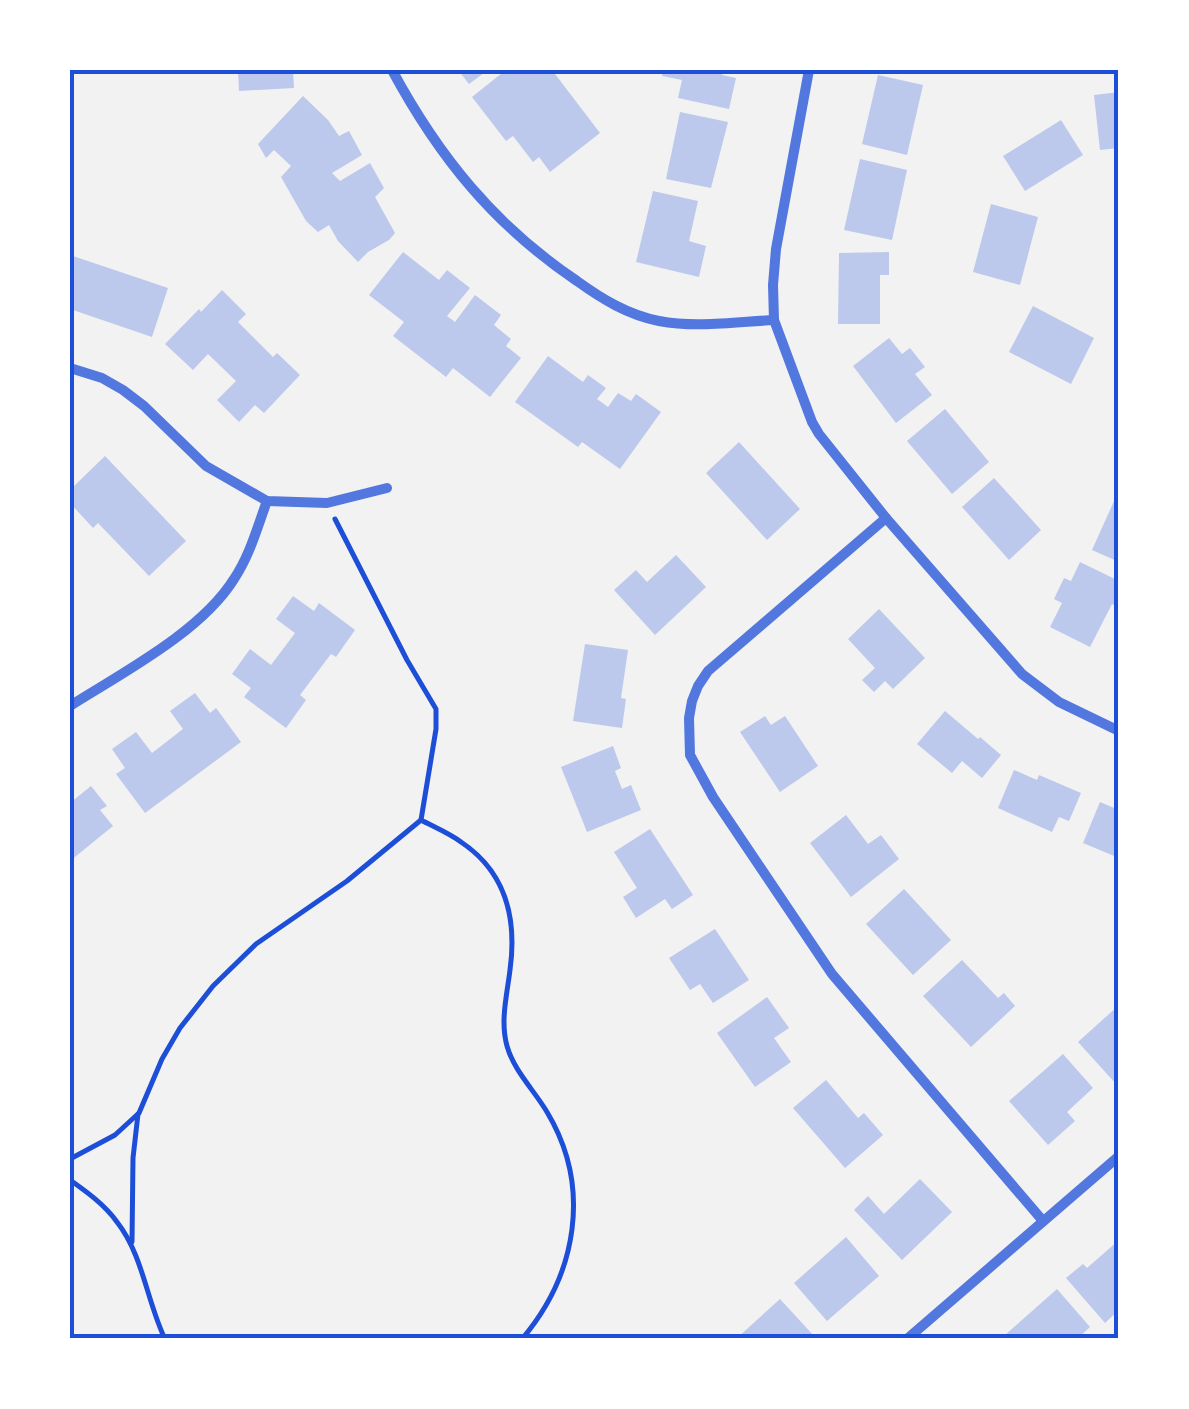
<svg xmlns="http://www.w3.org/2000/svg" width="1189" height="1409" viewBox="0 0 1189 1409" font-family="'Exo 2',sans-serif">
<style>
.building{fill:#bdc9ec}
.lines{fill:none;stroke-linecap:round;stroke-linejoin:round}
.path{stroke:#1d4ed8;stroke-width:5}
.minor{stroke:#5277de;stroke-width:10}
.neatline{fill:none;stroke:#1d4ed8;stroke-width:4}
</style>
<rect width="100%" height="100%" fill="#f2f2f2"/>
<!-- building -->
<g class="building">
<polygon points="238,70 293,70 294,88 239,91"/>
<polygon points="458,70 488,70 469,84"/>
<polygon points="500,70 552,70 600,133 550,172 539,157 533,162 513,136 506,141 472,97 502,73"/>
<polygon points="663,70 723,70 722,75 736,78 729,109 678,98 682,80 662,76"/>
<polygon points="878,75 923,85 907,155 862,144"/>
<polygon points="1119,92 1119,148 1100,150 1094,95"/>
<polygon points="303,96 328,120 339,136 349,131 362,155 332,173 340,181 370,163 384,188 375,197 395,233 389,240 368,252 358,262 338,241 329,225 318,232 306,221 281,177 291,166 274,150 266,158 258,144"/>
<polygon points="680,112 728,122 711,188 666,179"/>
<polygon points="1061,120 1083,155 1025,191 1003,156"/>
<polygon points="860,159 907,170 892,240 844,230"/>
<polygon points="653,191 698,201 689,241 706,246 699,277 636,262"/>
<polygon points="991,204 1038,217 1020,285 973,272"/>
<polygon points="403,252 439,280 447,270 470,288 447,316 455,322 475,295 501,315 494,325 511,339 506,346 521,358 490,397 453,368 446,377 393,336 404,322 369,295"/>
<polygon points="889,252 889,275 880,275 880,324 838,324 839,253"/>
<polygon points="70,255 168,288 152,337 70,309"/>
<polygon points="222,290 246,314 238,322 273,357 277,353 300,375 264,413 255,405 239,422 217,400 236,381 208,354 193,370 165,344 199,309 201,312"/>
<polygon points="1033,306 1094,338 1071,384 1009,352"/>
<polygon points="889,338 902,354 910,348 925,367 915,374 932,395 896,423 853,366"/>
<polygon points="548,356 583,382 588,375 606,388 597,399 608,407 618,393 631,401 636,394 661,412 620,469 582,442 578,447 515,402"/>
<polygon points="945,409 989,462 952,494 907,441"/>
<polygon points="739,442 800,509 767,540 706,473"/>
<polygon points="105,456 186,541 149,576 98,523 93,528 70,503 70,490"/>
<polygon points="994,478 1041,530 1009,560 962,507"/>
<polygon points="1119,490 1119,562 1092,550"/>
<polygon points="676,555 706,587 655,635 614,590 636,570 647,582"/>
<polygon points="1080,562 1119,581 1119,608 1112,604 1090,647 1050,627 1062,603 1054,599 1064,578 1071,581"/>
<polygon points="293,596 314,611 319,603 355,630 336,657 331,654 300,695 306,700 286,728 244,697 251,688 232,674 250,649 271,665 295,633 276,619"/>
<polygon points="879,609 925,658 893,689 885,681 874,692 862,680 875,668 848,639"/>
<polygon points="585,644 628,650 621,698 626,699 622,728 573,721"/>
<polygon points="195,693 210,713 216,708 241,742 145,813 116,774 125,768 112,749 136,732 152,753 183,729 170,711"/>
<polygon points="945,711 978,739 980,737 1001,755 982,778 962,761 952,773 917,744"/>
<polygon points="765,716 771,725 785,716 818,766 780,792 740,732"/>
<polygon points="613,746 621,768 615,771 622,789 631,785 641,810 587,832 561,767"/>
<polygon points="1014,770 1037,780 1039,775 1081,793 1069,821 1059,817 1052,832 998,808"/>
<polygon points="91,786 107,806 100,810 113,826 70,861 70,803"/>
<polygon points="1100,802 1119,810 1119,858 1083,843"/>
<polygon points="846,815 868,844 881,835 899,859 851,897 810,843"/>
<polygon points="650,829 693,895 672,909 665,899 636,918 623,897 637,888 614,852"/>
<polygon points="904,889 951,940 913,975 866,924"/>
<polygon points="715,929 749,980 713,1003 700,984 690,990 669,958"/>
<polygon points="962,960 998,998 1004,993 1015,1006 971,1047 923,996"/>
<polygon points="767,997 789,1028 774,1038 791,1062 755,1087 717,1033"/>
<polygon points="1119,1005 1119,1083 1117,1085 1078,1042"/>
<polygon points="1063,1054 1093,1088 1067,1112 1075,1121 1048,1145 1009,1101"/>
<polygon points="826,1080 858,1118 864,1113 883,1135 845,1168 793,1108"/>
<polygon points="920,1179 952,1212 902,1260 854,1210 868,1196 884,1214"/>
<polygon points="846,1237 879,1276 827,1321 794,1283"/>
<polygon points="1119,1240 1119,1310 1105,1323 1066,1278 1083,1264 1087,1268"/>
<polygon points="1057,1289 1090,1327 1077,1339 1006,1339 1004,1336"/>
<polygon points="780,1299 814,1336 810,1339 736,1339"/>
</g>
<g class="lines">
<!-- path -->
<g class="path">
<polyline points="335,519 407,660 436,709 436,729 421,820"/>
<path d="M70,1159l45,-24 24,-22 23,-54 18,-31 33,-42 43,-42 91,-63 74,-61c13,7 28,13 40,22 45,30 56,77 49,128 -3,25 -10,51 -3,76 7,25 27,44 40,66 45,75 30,162 -25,227"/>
<path d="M70,1180c17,12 35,25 47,42 26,33 30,80 48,117"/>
<polyline points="132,1242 133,1158 138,1114"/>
</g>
<!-- minor -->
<g class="minor">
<path d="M392,70c47,87 102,155 185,211 25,18 51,34 82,40 37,7 77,1 115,-1"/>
<polyline points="809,70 776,249 773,285 774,320 812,422 819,434 886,518 1022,674 1059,702 1119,731"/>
<polyline points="70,368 102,378 123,390 144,406 206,466 267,501 327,503 387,488"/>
<polyline points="886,518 708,671 698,686 692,701 689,718 690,755 713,797 832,974 1043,1221"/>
<path d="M70,706c52,-33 131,-74 164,-127 16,-24 23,-51 33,-78"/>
<polyline points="907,1339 1119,1156"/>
</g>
</g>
<!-- border -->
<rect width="1189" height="1409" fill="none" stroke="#ffffff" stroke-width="145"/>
<rect x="72" y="72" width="1044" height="1264" class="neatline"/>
</svg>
